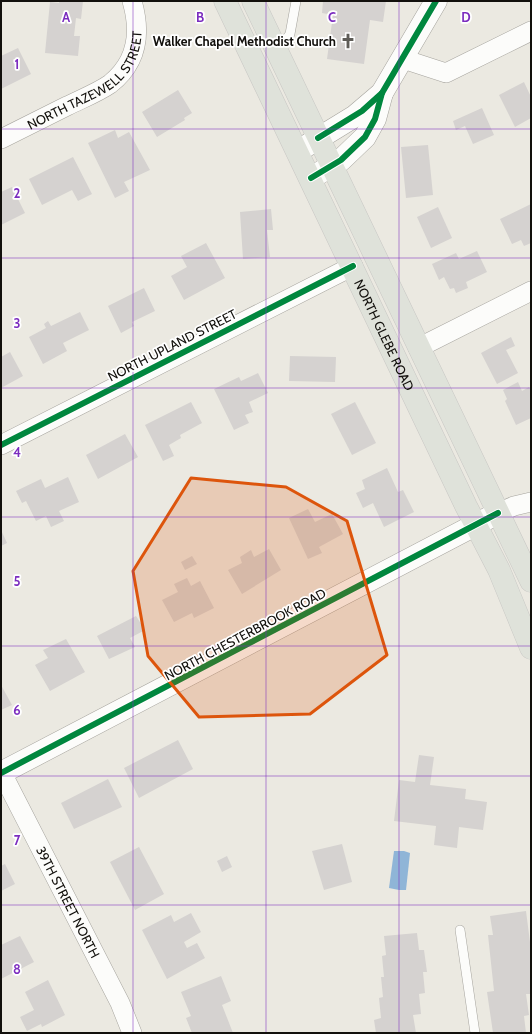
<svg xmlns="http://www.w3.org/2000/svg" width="532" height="1034" viewBox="0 0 532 1034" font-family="Cabin,sans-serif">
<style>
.water{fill:#8fb5d7}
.building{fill:#d5d2d0}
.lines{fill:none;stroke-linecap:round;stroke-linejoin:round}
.service-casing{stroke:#a6a49e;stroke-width:10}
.minor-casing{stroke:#a6a49e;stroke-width:20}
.tertiary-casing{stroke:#a6a49e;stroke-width:23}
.primary-casing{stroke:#c8c7c4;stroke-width:23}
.service{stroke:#fcfcfa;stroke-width:9}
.minor{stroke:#fcfcfa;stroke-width:19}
.tertiary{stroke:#fcfcfa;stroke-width:22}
.primary{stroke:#dfe2da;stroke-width:22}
.cycleway-casing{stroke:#fff;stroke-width:8}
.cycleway{stroke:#00873e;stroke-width:6}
.marked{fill:#dd550c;fill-opacity:0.2;stroke:#dd550c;stroke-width:3;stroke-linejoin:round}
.grid{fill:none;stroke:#7b2cbf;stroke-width:1;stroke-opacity:0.55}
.labels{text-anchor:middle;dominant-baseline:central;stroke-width:3.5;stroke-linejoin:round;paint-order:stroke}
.poi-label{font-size:13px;font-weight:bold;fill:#12100c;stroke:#fff;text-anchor:end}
.street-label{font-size:13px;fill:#12100c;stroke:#fff}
.grid-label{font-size:13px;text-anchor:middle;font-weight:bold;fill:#7b2cbf;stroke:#fff;stroke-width:3.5;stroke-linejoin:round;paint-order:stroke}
</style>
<rect width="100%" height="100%" fill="#ebe9e1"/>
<!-- water -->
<polygon class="water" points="394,851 404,851 410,853 406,890 399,890 389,888"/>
<!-- building -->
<g class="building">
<polygon points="59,1 83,1 81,19 76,18 74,36 80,36 78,56 45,53 50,2 59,3"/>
<polygon points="323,1 386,1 383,22 370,20 364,64 327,59 333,15 322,13"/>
<polygon points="18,48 31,74 1,89 1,56"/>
<polygon points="524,82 531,97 531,118 515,127 499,95"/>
<polygon points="178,90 192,113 184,118 185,120 157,137 142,112"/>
<polygon points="482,108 494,135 473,144 465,126 456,130 453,121"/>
<polygon points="115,130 118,138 129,132 150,170 124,182 129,191 115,198 88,143"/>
<polygon points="428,145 433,195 406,198 401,147"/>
<polygon points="73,157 92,194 78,201 72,190 42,205 29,179"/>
<polygon points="12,187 25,213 1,225 1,192"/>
<polygon points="531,204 531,243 524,246 521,240 512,244 500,219"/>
<polygon points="438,207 452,238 431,248 417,217"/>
<polygon points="271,209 273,230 267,230 270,257 243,259 240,212"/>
<polygon points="206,243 225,278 184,300 171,276 187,267 181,256"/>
<polygon points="477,251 487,272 466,282 468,288 456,293 454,288 450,289 444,277 439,280 432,264 456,253 459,259"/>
<polygon points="144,288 155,311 132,322 134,326 121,333 108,306"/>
<polygon points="80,312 89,330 63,343 67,351 43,364 29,337 46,328 44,324 48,321 51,326"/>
<polygon points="511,337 515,346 506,350 518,373 497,384 481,353"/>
<polygon points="10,352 23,376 1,388 1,357"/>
<polygon points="290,356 336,357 335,382 289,381"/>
<polygon points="258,373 268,393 249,402 253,412 245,415 249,423 234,430 214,389 239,377 241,381"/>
<polygon points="518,382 522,391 529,387 531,391 531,418 516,425 505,401 507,399 503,390"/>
<polygon points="191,402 202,423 180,435 181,438 169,445 174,456 163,461 145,425"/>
<polygon points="355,402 376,443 352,455 331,414"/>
<polygon points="125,434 138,457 98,479 86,455"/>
<polygon points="387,468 398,492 403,490 414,512 384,527 373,503 363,508 356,493 365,489 362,480"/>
<polygon points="68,477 79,502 59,511 64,521 51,527 46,516 36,521 26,501 22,503 16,491 41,479 45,488"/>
<polygon points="308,509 315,522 332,514 343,534 319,547 322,553 308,559 289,518"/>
<polygon points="1,530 7,543 1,546"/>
<polygon points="269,549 281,570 242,594 228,570 242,563 240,557 251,550 254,557"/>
<polygon points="192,556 197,564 185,570 181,562"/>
<polygon points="187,578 191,586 200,581 214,608 194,618 192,613 174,622 162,600 178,592 174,584"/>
<polygon points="136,616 145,630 130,638 135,647 109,659 97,636"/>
<polygon points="66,639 85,672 50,691 35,665 48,658 43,650"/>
<polygon points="1,685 12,705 1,710"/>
<polygon points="178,740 193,769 139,798 124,768"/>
<polygon points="419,755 434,757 430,785 466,789 465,799 487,802 483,830 459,827 457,848 434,845 436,826 394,821 399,780 415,782"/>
<polygon points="108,779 122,807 74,829 61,803"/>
<polygon points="342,844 352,882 324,890 312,851"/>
<polygon points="139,847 164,894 135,910 110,862"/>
<polygon points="227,856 232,867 222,872 217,861"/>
<polygon points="5,864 15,884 1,891 1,866"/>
<polygon points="526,911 531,950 531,973 530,973 531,994 526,994 529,1015 524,1016 526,1033 493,1033 487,992 494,991 488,935 493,935 490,916"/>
<polygon points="191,913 201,932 184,942 187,948 197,943 205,958 167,979 142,930 171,915 174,922"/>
<polygon points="417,933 419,950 424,950 427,972 423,972 425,993 419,994 421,1014 413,1015 416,1033 376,1033 374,1020 381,1018 379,998 383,997 381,977 384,977 382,956 386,955 384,936"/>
<polygon points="20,936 34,962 1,979 1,945"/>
<polygon points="221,976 231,1001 222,1005 233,1033 192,1033 186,1018 191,1016 181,992"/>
<polygon points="48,980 65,1015 42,1027 41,1024 27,1031 20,1017 34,1010 25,992"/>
</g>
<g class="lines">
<!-- service casing -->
<g class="service-casing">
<g id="service">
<polyline points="278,50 290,34 296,1"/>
<polyline points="460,930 475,1033"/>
</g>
</g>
<!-- minor casing -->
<g class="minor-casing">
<g id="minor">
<polyline points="403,59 446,73 531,31"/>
<path id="s1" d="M1,139c22,-11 44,-22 66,-33 14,-7 30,-13 43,-22 28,-22 31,-52 22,-83"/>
<polyline points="418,348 531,291"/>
<polyline points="1,445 353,266"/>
<polyline points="498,513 514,506 531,502"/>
<path id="s2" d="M2,773l118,230 12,30"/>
</g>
</g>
<!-- tertiary casing -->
<g class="tertiary-casing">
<g id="tertiary">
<polyline points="298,151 355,116 382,93"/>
<polyline points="311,178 341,160 365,137 375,119 382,93 436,1"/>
<polyline points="1,773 498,513"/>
</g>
</g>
<!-- primary casing -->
<g class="primary-casing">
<g id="primary">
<path id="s3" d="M225,1l241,505 33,64 32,78"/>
<polyline points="253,1 531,581"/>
</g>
</g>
<!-- service -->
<use href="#service" class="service"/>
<!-- minor -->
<use href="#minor" class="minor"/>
<!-- tertiary -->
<use href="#tertiary" class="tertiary"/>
<!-- primary -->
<use href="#primary" class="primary"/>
<!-- cycleway casing -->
<g class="cycleway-casing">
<g id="cycleway">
<polyline points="318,138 362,111 382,93"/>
<polyline points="311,178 341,160 365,137 375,119 382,93 436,1"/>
<polyline points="1,445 353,266"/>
<polyline points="1,773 498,513"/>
</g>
</g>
<!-- cycleway -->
<use href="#cycleway" class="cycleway"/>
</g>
<!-- marked area -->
<path class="marked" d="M191,478l95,9 61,34 40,134 -77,59 -111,3 -51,-61 -15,-85z"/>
<!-- grid -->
<path class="grid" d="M133,1v1032M266,1v1032M399,1v1032M1,129h530M1,258h530M1,388h530M1,517h530M1,646h530M1,776h530M1,905h530"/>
<!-- icons -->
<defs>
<g id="church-bare" transform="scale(1.2)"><path d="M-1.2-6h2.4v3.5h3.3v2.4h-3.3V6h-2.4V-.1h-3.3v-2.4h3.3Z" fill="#5e5c57" stroke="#fff" stroke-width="2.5" paint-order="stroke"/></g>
</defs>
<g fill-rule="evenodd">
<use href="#church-bare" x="348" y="41"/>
</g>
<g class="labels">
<!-- poi labels -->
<g class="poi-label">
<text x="336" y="41">Walker Chapel Methodist Church</text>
</g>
<!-- street labels -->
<g class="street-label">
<text stroke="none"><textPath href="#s1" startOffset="107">NORTH TAZEWELL STREET</textPath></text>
<text stroke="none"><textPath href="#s3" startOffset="370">NORTH GLEBE ROAD</textPath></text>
<text transform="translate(172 345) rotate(-27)">NORTH UPLAND STREET</text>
<text transform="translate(245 634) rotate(-28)">NORTH CHESTERBROOK ROAD</text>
<text stroke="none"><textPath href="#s2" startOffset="145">39TH STREET NORTH</textPath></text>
</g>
</g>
<g class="grid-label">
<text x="66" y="22">A</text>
<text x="200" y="22">B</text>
<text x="332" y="22">C</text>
<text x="466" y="22">D</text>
<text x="17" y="69">1</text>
<text x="17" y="198">2</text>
<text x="17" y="328">3</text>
<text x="17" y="457">4</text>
<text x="17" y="586">5</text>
<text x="17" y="715">6</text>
<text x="17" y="845">7</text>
<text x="17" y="974">8</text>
</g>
<!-- border -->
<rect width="532" height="1034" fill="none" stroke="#12100c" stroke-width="4"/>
</svg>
